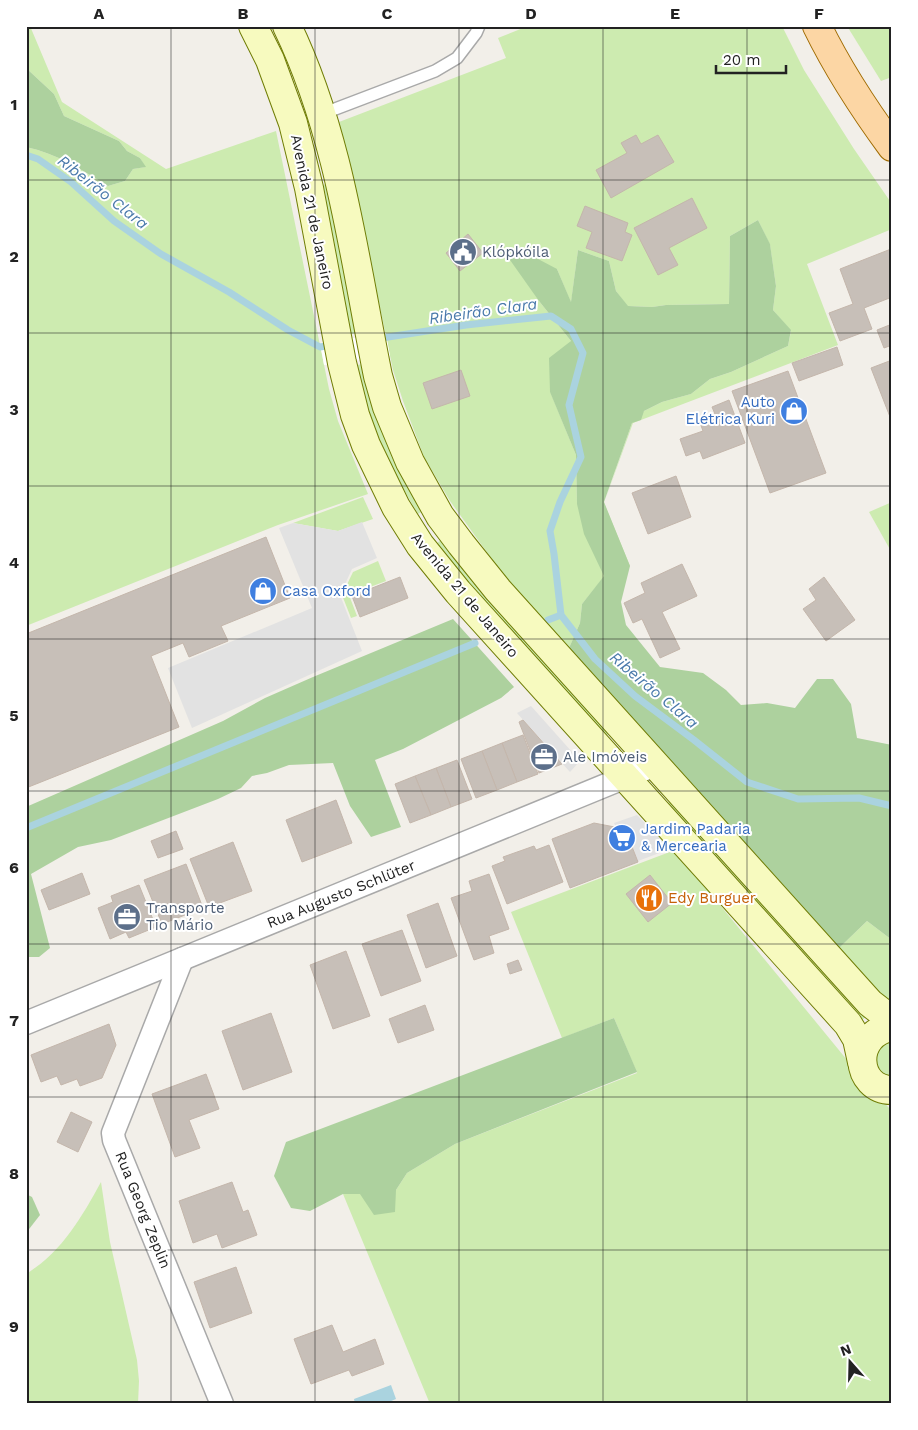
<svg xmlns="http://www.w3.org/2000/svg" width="918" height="1430" viewBox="0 0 918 1430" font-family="'Work Sans',sans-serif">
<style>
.grass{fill:#cdebb0;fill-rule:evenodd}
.forest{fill:#add19e}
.parking{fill:#e2e2e2}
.water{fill:#aad3df}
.pier{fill:#fff}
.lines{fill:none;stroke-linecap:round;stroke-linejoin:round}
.stream{stroke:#aad3df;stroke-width:7}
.building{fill:#c7bfb8;stroke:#c4b6ab}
.service-casing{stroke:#a9a9a9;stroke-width:14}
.minor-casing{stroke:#a9a9a9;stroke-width:25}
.secondary-casing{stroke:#707d05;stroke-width:30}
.primary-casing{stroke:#a06b00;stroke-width:30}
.service{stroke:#fff;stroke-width:11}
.minor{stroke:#fff;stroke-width:22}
.secondary{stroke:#f7fabf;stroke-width:28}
.primary{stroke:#fcd6a4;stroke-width:28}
.grid{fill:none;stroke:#222;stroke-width:1;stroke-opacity:0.55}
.labels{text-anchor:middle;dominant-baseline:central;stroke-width:4;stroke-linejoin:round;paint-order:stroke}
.street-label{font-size:15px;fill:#222;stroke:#fff}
.service-label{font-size:15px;fill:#4e5e75;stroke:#fff;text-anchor:start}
.shop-label{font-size:15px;fill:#366cbe;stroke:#fff;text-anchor:start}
.food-label{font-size:15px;fill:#c56008;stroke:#fff;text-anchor:start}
.water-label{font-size:16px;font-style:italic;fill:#4a7aab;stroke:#fff}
.neatline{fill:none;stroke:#222;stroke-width:2}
.grid-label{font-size:16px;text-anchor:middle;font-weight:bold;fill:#222}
</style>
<rect width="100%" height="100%" fill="#f2efe9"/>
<!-- grass -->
<g class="grass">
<path d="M26,26h4l32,76 104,67 110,-38 53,258 9,32 30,73 -90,31 -252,101v-479c30,6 56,23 82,39l17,-5 8,-12 12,-2 -5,-9 -13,-7 -8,-10 -55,-25 -10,-22 -28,-26z"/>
<path d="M528,26h254l22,44 50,79 38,55v25l-85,35 31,81 -205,78 -29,80 26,63 -26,11 -22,27 -2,19 -11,25 -65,-72 -54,-75 -26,-44 -21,-56 -10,-31 -39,-187 -15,-61 167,-64 -8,-20zM758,220l12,25 6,41 -3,24 18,21 -3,15 -57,26 -21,7 -19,15 -29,8 -18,9 -12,12 -28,80 -27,1 -1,-49 -26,-64 21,-50 -32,-40 18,-32 14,34 7,-53 31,11 7,30 11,15 25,1 14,-2 63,-1 1,-68z"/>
<polygon points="847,26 892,26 892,77 881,81"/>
<polygon points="328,184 358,333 351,334 321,185"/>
<path d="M363,364l60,147 -5,3c-28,-46 -51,-96 -61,-149z"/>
<polygon points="363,497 373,519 338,531 293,523"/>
<polygon points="892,502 892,553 869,512"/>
<polygon points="442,539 610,732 605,737 472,588 436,544"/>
<polygon points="378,561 386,581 349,595 357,616 351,618 342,595 353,572"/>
<polygon points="672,799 869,1014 861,1021 664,807"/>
<polygon points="675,850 870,1088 892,1111 892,1404 430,1404 343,1194 396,1190 407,1173 455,1144 637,1073 614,1018 562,1038 511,912"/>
<polygon points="867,921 892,940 892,1005 838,949"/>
<polygon points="892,1037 892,1081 883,1079 871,1058 872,1052"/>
<path d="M101,1182l9,60 27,118 2,21 -1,23h-112v-130c35,-21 56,-57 75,-92z"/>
</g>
<!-- forest -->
<g class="forest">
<path d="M26,68l28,26 10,22 55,25 8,10 13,7 6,9 -13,2 -8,12 -17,5c-26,-16 -52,-33 -82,-39z"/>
<polygon points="758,220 770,244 776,286 773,310 791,330 788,346 731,372 710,379 691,394 662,402 644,411 641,420 632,423 604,502 630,566 621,602 626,625 660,667 703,673 726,690 741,705 767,703 795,708 817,679 833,679 851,704 857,738 892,745 892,940 867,921 838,949 569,648 580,623 582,604 604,576 584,534 577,504 576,455 550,392 549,358 571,341 539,301 510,260 521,250 557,269 571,302 578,250 609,261 616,291 628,306 652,307 666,305 729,304 730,236"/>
<polygon points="453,619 514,687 501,698 403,749 375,760 401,827 371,837 350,806 333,763 289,765 267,773 252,776 241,788 218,799 111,840 78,847 31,874 50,948 39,957 26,957 26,807 223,721 265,698 313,677"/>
<polygon points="614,1018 637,1072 455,1144 407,1173 396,1190 395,1212 374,1215 360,1194 343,1194 310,1211 291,1208 274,1176 286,1142"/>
<polygon points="26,1194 32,1197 40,1215 26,1233"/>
</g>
<!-- parking -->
<g class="parking">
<polygon points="362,522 377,558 352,569 340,595 362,651 192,728 168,668 312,608 279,528 293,523 338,531"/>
<polygon points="531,706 580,761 570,772 517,713"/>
<polygon points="637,815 670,849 638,861 625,829 616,827 614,823"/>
</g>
<!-- water -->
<polygon class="water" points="391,1385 396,1399 384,1404 355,1404 354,1399"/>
<!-- pier -->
<polygon class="pier" points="386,333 390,356 324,365 320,343"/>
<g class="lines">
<!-- stream -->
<g class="stream">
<polyline points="26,155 38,159 71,182 114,221 161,254 229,292 288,330 320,347 332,345"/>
<polyline points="375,339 466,325 551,316 571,329 583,353 569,405 581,457 560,502 550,531 554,554 561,615 595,659 635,696 694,740 747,782 798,799 859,798 892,806"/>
<polyline points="548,620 561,615"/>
<polyline points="26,828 475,643"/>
</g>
</g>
<!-- building -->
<g class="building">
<polygon points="636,135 641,144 658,135 674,162 611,198 596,170 627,153 621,143"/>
<polygon points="692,198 707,228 669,248 678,265 658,275 634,228"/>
<polygon points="585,206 628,223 625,232 632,235 622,261 586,248 592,232 577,226"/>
<polygon points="468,234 483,253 460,271 446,253"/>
<polygon points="891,249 892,297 864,308 872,329 840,341 829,313 853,304 840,269"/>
<polygon points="892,324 892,345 884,348 877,330"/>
<polygon points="837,347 843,365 799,381 792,363"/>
<polygon points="892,360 892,422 871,368"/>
<polygon points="461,370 470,396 432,409 423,383"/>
<polygon points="788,371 826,473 770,493 732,391"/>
<polygon points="729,400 745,443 703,459 700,451 686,456 680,439 703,431 699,420 715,414 712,407"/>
<polygon points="676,476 691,517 648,534 632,493"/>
<polygon points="266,537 290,598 221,626 228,641 189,657 183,643 151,656 179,727 26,788 26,634"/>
<polygon points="682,564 697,596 662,612 680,649 660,658 642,619 633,623 624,603 645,593 641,583"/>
<polygon points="400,577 408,598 360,617 352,596"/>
<polygon points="824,577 855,620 826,641 803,609 816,600 809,589"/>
<polygon points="523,720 562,764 539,773 519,722"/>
<polygon points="523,735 538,774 517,782 502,743"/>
<polygon points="502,743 517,782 497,790 482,751"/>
<polygon points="482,751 497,790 476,798 461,759"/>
<polygon points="457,760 472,799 451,807 436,768"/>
<polygon points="436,768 451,807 431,815 415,776"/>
<polygon points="415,776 431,815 410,823 395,784"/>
<polygon points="336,800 352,843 302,862 286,820"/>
<polygon points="594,823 625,829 638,862 570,888 552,839"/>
<polygon points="176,831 183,849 158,858 151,841"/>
<polygon points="233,842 252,891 209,907 190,859"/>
<polygon points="549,845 563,882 507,904 492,866 505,861 503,857 534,846 536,850"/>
<polygon points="186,864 203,908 162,924 144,880"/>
<polygon points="82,873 90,894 49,910 41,890"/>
<polygon points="489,874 509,929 489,936 494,953 474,960 451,898 472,891 469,881"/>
<polygon points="650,875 672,903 648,922 626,894"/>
<polygon points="139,885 156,927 129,938 126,932 110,939 98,908 113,902 111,896"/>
<polygon points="438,903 457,956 426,968 407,915"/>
<polygon points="402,930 421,981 381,996 362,944"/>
<polygon points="346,951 370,1016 333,1029 310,965"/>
<polygon points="518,960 522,970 510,974 507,964"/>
<polygon points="425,1005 434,1030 398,1043 389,1019"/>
<polygon points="271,1013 292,1072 243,1090 222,1031"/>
<polygon points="109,1024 116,1045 102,1078 80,1086 77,1079 61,1085 57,1076 41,1082 31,1055"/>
<polygon points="206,1074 219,1109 189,1120 200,1148 175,1157 152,1094"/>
<polygon points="71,1112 92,1122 78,1152 57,1142"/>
<polygon points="232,1182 243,1212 248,1210 257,1235 222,1248 217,1234 193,1243 179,1201"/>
<polygon points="236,1267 252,1313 210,1328 194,1282"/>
<polygon points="332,1325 343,1352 375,1339 384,1364 352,1376 349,1370 311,1384 294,1339"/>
</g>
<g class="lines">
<!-- service casing -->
<g class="service-casing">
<polyline id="service" points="322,114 435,71 457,58 476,33 479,26"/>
</g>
<!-- minor casing -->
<g class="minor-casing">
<g id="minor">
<polyline points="182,959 113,1133 114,1140 222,1404"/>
<polyline points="26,1023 655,765"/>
</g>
</g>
<!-- secondary casing -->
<g class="secondary-casing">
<g id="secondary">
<polyline points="253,26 270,60 293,123 309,188 342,363 355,415 366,445 396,507 420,545 458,592 848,1024 857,1039 862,1062"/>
<path d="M287,26c53,110 67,232 91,350l9,31 23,55 30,54 21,28 37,46 372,413 22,17"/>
<path d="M892,1027c-42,7 -37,63 0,63"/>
</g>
</g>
<!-- primary casing -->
<g class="primary-casing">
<path id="primary" d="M817,26c21,43 47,83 75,121"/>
</g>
<!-- service -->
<use href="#service" class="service"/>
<!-- minor -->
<use href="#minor" class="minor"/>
<!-- secondary -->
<use href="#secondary" class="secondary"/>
<!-- primary -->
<use href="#primary" class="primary"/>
</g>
<!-- grid -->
<path class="grid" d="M171,26v1378M315,26v1378M459,26v1378M603,26v1378M747,26v1378M26,180h866M26,333h866M26,486h866M26,639h866M26,791h866M26,944h866M26,1097h866M26,1250h866"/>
<!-- icons -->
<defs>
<g id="civic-disc" transform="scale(1.4375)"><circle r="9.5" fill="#5c6f8a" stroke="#fff"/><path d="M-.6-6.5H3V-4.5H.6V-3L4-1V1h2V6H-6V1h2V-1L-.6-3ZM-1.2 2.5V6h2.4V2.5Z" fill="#fff"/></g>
<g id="shop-disc" transform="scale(1.4375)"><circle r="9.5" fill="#3f7fe0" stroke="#fff"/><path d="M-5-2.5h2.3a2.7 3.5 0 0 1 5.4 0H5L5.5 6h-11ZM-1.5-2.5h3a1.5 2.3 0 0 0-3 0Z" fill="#fff"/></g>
<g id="office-disc" transform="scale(1.4375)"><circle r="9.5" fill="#5c6f8a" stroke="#fff"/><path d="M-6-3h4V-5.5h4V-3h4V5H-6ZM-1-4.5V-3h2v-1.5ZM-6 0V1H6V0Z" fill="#fff"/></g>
<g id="supermarket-disc" transform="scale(1.4375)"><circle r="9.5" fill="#3f7fe0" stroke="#fff"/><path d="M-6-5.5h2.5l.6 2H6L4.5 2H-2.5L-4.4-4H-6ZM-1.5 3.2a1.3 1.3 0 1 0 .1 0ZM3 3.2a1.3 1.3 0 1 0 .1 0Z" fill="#fff"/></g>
<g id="restaurant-disc" transform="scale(1.4375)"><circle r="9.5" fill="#e8710a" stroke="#fff"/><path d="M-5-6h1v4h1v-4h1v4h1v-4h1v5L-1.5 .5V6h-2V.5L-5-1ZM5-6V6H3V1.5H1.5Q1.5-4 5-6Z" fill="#fff"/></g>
</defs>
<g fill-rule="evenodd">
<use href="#civic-disc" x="463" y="252"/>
<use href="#shop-disc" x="794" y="411"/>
<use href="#shop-disc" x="263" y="591"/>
<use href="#office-disc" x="544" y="757"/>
<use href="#supermarket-disc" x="622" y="838"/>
<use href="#restaurant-disc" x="649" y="898"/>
<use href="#office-disc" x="127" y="917"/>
</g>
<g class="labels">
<!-- street labels -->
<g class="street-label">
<text transform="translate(312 212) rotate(78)">Avenida 21 de Janeiro</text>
<text transform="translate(465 595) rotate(50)">Avenida 21 de Janeiro</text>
<text transform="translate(341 894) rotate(-22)">Rua Augusto Schlüter</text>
<text transform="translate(143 1210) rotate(68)">Rua Georg Zeplin</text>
</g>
<!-- service labels -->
<g class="service-label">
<text x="482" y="252">Klópkóila</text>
<text x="563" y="757">Ale Imóveis</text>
<text x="146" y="908">Transporte<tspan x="146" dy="17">Tio Mário</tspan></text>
</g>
<!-- shop labels -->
<g class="shop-label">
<text x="775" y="402" text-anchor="end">Auto<tspan x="775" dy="17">Elétrica Kuri</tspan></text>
<text x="282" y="591">Casa Oxford</text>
<text x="641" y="829">Jardim Padaria<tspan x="641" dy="17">&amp; Mercearia</tspan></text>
</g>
<!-- food labels -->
<g class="food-label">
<text x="668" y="898">Edy Burguer</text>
</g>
<!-- water labels -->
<g class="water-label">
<text transform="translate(103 192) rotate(38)">Ribeirão Clara</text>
<text transform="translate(483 311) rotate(-8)">Ribeirão Clara</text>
<text transform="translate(654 690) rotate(40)">Ribeirão Clara</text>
</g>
</g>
<!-- border -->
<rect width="918" height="1430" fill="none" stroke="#ffffff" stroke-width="55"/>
<!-- north arrow -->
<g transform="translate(850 1362) rotate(340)" stroke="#ffffff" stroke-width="4" paint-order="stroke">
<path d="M0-4L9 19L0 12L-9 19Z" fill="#222222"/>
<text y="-8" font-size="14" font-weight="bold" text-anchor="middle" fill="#222222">N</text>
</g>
<!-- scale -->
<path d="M716 65v8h70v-8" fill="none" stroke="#222222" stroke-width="2.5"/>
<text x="723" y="65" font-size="15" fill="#222222" stroke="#ffffff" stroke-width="4" paint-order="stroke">20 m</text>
<rect x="28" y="28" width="862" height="1374" class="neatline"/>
<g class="grid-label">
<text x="99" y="19">A</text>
<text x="243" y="19">B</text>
<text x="387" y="19">C</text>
<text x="531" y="19">D</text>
<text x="675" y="19">E</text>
<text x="819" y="19">F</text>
<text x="14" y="110">1</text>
<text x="14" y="262">2</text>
<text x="14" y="415">3</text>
<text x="14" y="568">4</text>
<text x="14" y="721">5</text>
<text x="14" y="873">6</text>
<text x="14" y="1026">7</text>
<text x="14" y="1179">8</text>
<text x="14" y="1332">9</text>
</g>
</svg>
